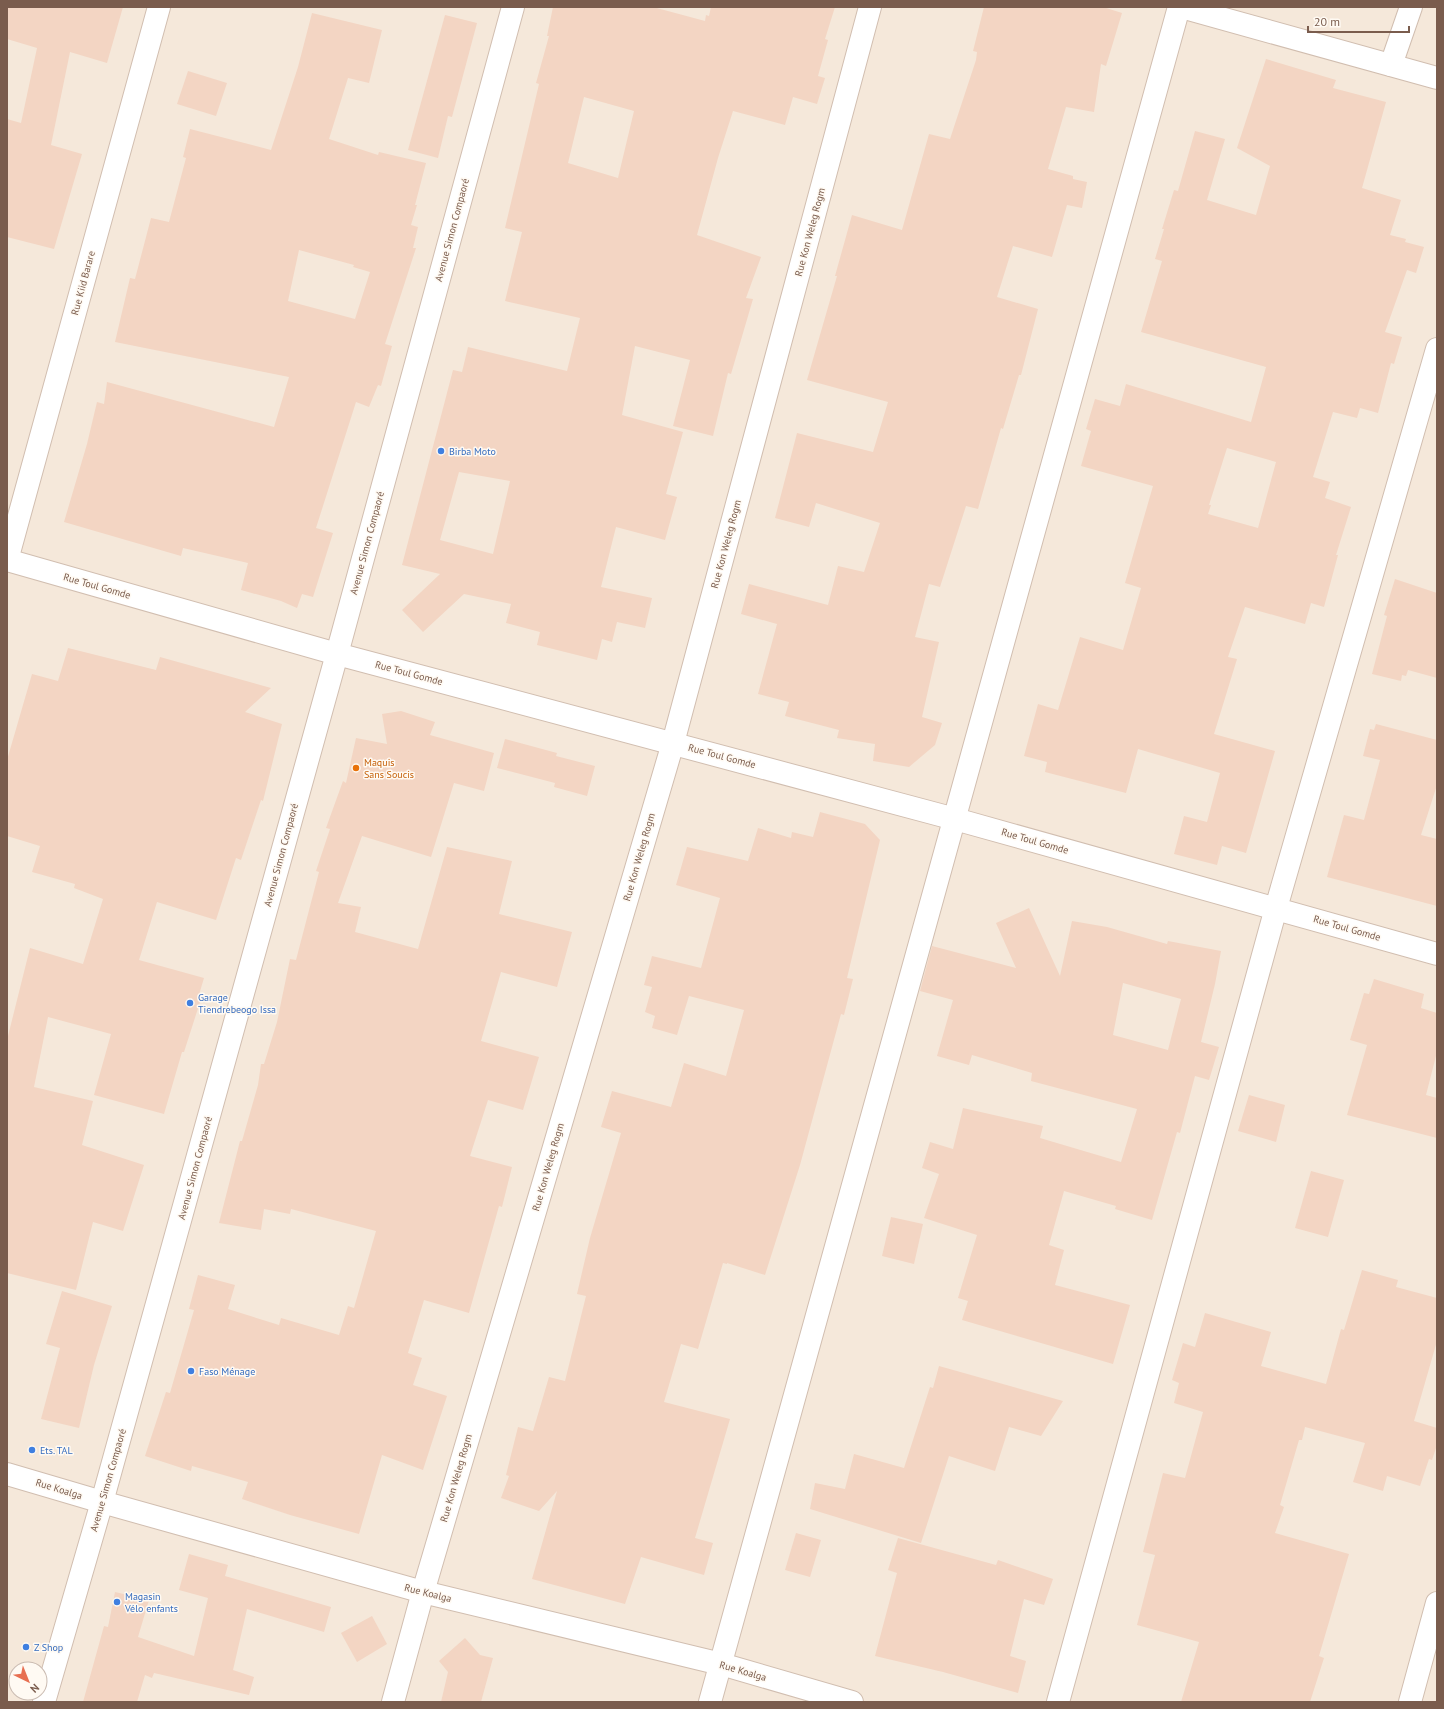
<svg xmlns="http://www.w3.org/2000/svg" width="1444" height="1709" viewBox="0 0 1444 1709" font-family="'PT Sans',sans-serif">
<style>
.residential{fill:#f5e8da;fill-rule:evenodd}
.building{fill:#f3d5c3;fill-rule:evenodd}
.lines{fill:none;stroke-linecap:round;stroke-linejoin:round}
.minor-casing{stroke:#d1beb0;stroke-width:24}
.minor{stroke:#fff;stroke-width:22}
.shop-dot{fill:#3f7fe0;stroke:#fffaf3;stroke-width:1.5}
.food-dot{fill:#e8710a;stroke:#fffaf3;stroke-width:1.5}
.labels{text-anchor:middle;dominant-baseline:central;stroke-width:3;stroke-linejoin:round;paint-order:stroke}
.street-label{font-size:10px;fill:#7a5c4d;stroke:#fffaf3}
.shop-label{font-size:10px;fill:#366cbe;stroke:#fffaf3;text-anchor:start}
.food-label{font-size:10px;fill:#c56008;stroke:#fffaf3;text-anchor:start}
</style>
<rect width="100%" height="100%" fill="#fdf6ec"/>
<!-- residential -->
<path class="residential" d="M7,7h1430v1695h-1430zM16,1669h24v24h-24z"/>
<!-- building -->
<g class="building">
<polygon points="7,7 123,7 107,63 70,52 51,145 82,154 54,249 7,237 7,119 21,123 37,48 7,39"/>
<path d="M553,7h100l52,14 1,-6 3,1 2,-9h124l-10,32 3,1 -10,36 7,2 -8,26 -24,-7 -8,28 -52,-14 -15,47 -21,77 64,22 -15,41 7,1 -22,75 -3,-1 -15,63 -40,-10 17,-66 -55,-14 -13,69 61,17 -17,62 11,3 -12,43 -49,-13 -15,60 51,11 -7,30 -28,-6 -5,20 -10,-3 -5,21 -60,-15 3,-13 -34,-9 5,-19 -47,-10 -41,38 -21,-22 38,-36 -38,-9 51,-195 9,2 6,-25 99,24 13,-53 -75,-17 17,-69 -17,-4 34,-144 -3,-1 13,-47h-2zM584,97l50,14 -16,67 -50,-15zM459,472l51,9 -17,73 -53,-14z"/>
<polygon points="984,7 1103,7 1122,13 1106,66 1101,64 1094,112 1066,107 1048,169 1073,176 1073,179 1087,182 1082,208 1067,205 1052,257 1013,246 997,297 1038,309 1021,375 1019,375 1003,429 1001,428 978,509 966,506 940,587 929,584 915,637 939,642 922,717 942,723 935,745 909,767 873,761 875,744 837,738 839,730 785,716 789,702 758,694 777,624 741,614 749,584 828,605 838,566 864,572 880,523 816,503 809,527 775,518 797,433 873,452 888,402 807,380 837,276 835,276 852,215 902,230 929,134 950,139 976,60 977,52 973,51"/>
<path d="M312,13l70,17 -13,53 -21,-5 -19,61 49,16 1,-3 47,11 -11,42h2l-6,20 7,2 -5,21h3l-31,96 7,2 -11,40 -3,-1 -9,22 -13,-5 -40,126 17,5 -20,64 -11,-3 -5,14 -16,-7 -40,-11 7,-27 -65,-15 -2,8 -117,-34 23,-78 10,-42 7,2 3,-22 167,45 15,-50 -174,-35 15,-64 5,1 16,-61 18,4 17,-64 -3,-1 7,-28 81,21 27,-83zM299,250l55,15 -1,2 17,5 -15,47 -67,-18z"/>
<polygon points="445,15 477,23 452,117 448,116 438,158 408,150"/>
<path d="M1266,59l70,21 -3,8 53,14 -24,86 39,12 -11,35 16,4 -1,3 19,5 -8,26 -9,-3 -22,62 17,5 -8,27 -3,-1 -13,50 -18,-5 -3,10 -24,-6 -20,65 17,5 -5,16 26,9 -15,48h2l-14,52 -13,-4 -6,21 -60,-17 -17,50 9,2 -23,75 61,17 -29,102 -24,-7 -5,19 -43,-11 10,-38 23,6 13,-49 -82,-24 -12,44 -81,-21 2,-10 -23,-6 14,-52 20,6 22,-73 43,13 18,-62 -16,-5 28,-97 -72,-20 10,-35 -5,-2 9,-30 25,7 6,-22 125,38 15,-55 -125,-35 21,-71 -7,-2 9,-30h-2l12,-39 4,1 17,-60 30,8 -18,61 49,15 14,-49 -33,-18zM1227,448l49,14 -18,66 -50,-14 3,-9h-2z"/>
<polygon points="188,71 227,83 216,116 177,104"/>
<polygon points="1395,579 1437,593 1437,678 1408,670 1406,676 1402,675 1401,681 1372,674 1387,616 1384,615"/>
<polygon points="68,648 156,670 160,657 271,688 245,712 282,724 263,801 261,800 241,860 236,858 216,920 157,902 139,960 204,978 198,998 201,999 184,1052 182,1052 164,1114 94,1095 111,1034 48,1017 34,1087 93,1101 82,1145 144,1165 123,1231 93,1222 76,1290 7,1273 7,1040 30,948 83,964 103,899 74,888 75,884 32,872 40,846 7,836 7,760 32,674 58,681"/>
<polygon points="401,711 435,722 430,735 494,753 484,791 454,783 431,857 362,836 338,903 361,907 355,932 418,949 447,847 512,861 499,914 572,932 557,987 501,972 481,1041 539,1057 523,1110 488,1100 470,1156 512,1167 502,1207 499,1206 469,1313 424,1300 408,1353 422,1358 413,1385 447,1396 423,1470 382,1455 359,1534 290,1515 242,1499 248,1482 192,1466 191,1471 145,1456 166,1392 170,1393 194,1310 189,1309 198,1275 235,1285 228,1309 279,1325 281,1318 339,1335 348,1306 354,1308 376,1231 291,1209 290,1214 264,1209 261,1230 219,1223 240,1141 242,1141 258,1085 261,1064 264,1064 277,1022 290,959 296,960 319,872 316,871 330,829 326,828 343,781 346,783 356,738 387,744 382,714"/>
<polygon points="1376,724 1437,740 1437,785 1421,835 1437,839 1437,906 1327,877 1344,815 1364,820 1380,760 1363,756 1370,729 1374,730"/>
<polygon points="505,739 557,753 556,756 595,766 587,796 554,787 555,783 497,768"/>
<polygon points="820,812 865,824 880,840 847,978 853,979 844,1015 841,1014 800,1165 765,1275 727,1263 727,1264 723,1263 698,1349 681,1344 664,1402 730,1419 695,1538 713,1543 704,1575 641,1557 625,1604 532,1579 557,1491 539,1511 501,1498 509,1476 506,1475 518,1427 533,1431 549,1377 565,1381 586,1296 577,1294 590,1238 621,1133 601,1127 612,1091 671,1107 684,1063 726,1076 744,1010 689,996 677,1035 652,1028 655,1016 645,1012 652,987 644,985 652,956 701,968 720,898 676,885 687,847 748,861 758,828 791,838 792,832 813,837"/>
<path d="M1029,908l31,68 12,-55 35,6 60,17 1,-3 53,10 -6,33 -14,58 18,5 -10,33 -14,-4 -15,57 -3,-1 -25,88 -37,-11 1,-3 -52,-15 -15,54 15,5 -9,35 75,20 -17,59 -151,-44 6,-19 -10,-3 19,-63 -53,-17 15,-44 -17,-6 8,-26 23,7 10,-41 80,18 -3,12 81,24 16,-53 -106,-28 1,-8 -60,-18 -3,10 -32,-9 16,-56 -33,-9 12,-45 84,22 -20,-45zM1123,983l58,16 -13,51 -55,-15z"/>
<polygon points="1374,979 1424,994 1421,1008 1437,1013 1437,1052 1426,1095 1437,1098 1437,1138 1347,1115 1367,1045 1350,1040 1364,993 1369,994"/>
<polygon points="1249,1095 1285,1105 1276,1142 1238,1131"/>
<polygon points="1311,1171 1344,1180 1328,1237 1295,1228"/>
<polygon points="891,1217 923,1224 914,1264 882,1256"/>
<polygon points="1362,1270 1398,1280 1396,1287 1437,1298 1437,1341 1414,1421 1437,1428 1437,1445 1432,1460 1429,1459 1420,1486 1387,1476 1383,1491 1353,1482 1365,1443 1305,1427 1302,1440 1299,1440 1280,1505 1284,1507 1275,1533 1349,1554 1319,1656 1324,1658 1310,1702 1181,1702 1199,1642 1137,1625 1155,1555 1143,1552 1163,1473 1185,1478 1203,1412 1174,1403 1179,1383 1172,1380 1183,1343 1195,1347 1205,1313 1271,1332 1261,1366 1326,1384 1341,1329 1344,1330"/>
<polygon points="62,1291 112,1306 94,1365 79,1428 41,1419 60,1348 46,1344"/>
<polygon points="939,1366 1063,1401 1041,1436 1009,1427 995,1471 949,1456 921,1543 810,1509 815,1483 845,1489 854,1454 904,1468 930,1387 933,1388"/>
<polygon points="796,1533 821,1540 810,1577 785,1570"/>
<polygon points="898,1538 996,1565 998,1560 1053,1579 1044,1605 1024,1599 1010,1656 1026,1661 1018,1693 943,1672 875,1656 897,1573 888,1570"/>
<polygon points="189,1554 228,1565 225,1576 331,1607 324,1632 247,1609 233,1670 254,1677 249,1695 154,1673 152,1678 145,1675 137,1702 83,1702 104,1626 108,1627 115,1592 149,1600 138,1637 194,1656 208,1598 179,1590"/>
<polygon points="372,1616 387,1644 357,1662 341,1633"/>
<polygon points="465,1638 480,1655 493,1658 481,1702 441,1702 448,1672 439,1661"/>
</g>
<g class="lines">
<!-- minor casing -->
<g class="minor-casing">
<g id="minor">
<polyline points="1181,7 1437,78"/>
<polyline points="1391,65 1411,7"/>
<polyline points="7,560 337,654 955,819 1437,954"/>
<polyline points="7,560 159,7"/>
<polyline points="7,1474 102,1502 423,1592 721,1664 852,1702"/>
<polyline points="44,1702 102,1502 337,654 513,7"/>
<polyline points="393,1702 423,1592 673,743 870,7"/>
<polyline points="710,1702 1179,7"/>
<polyline points="1058,1702 1276,908 1437,349"/>
<polyline points="1410,1702 1437,1603"/>
</g>
</g>
<!-- minor -->
<use href="#minor" class="minor"/>
</g>
<!-- markers -->
<g class="shop-dot">
<circle cx="441" cy="451" r="4"/>
<circle cx="190" cy="1003" r="4"/>
<circle cx="191" cy="1371" r="4"/>
<circle cx="32" cy="1450" r="4"/>
<circle cx="117" cy="1602" r="4"/>
<circle cx="26" cy="1647" r="4"/>
</g>
<circle class="food-dot" cx="356" cy="768" r="4"/>
<g class="labels">
<!-- street labels -->
<g class="street-label">
<text transform="translate(452 230) rotate(-75)">Avenue Simon Compaoré</text>
<text transform="translate(810 232) rotate(-75)">Rue Kon Weleg Rogm</text>
<text transform="translate(83 283) rotate(-75)">Rue Kiid Barare</text>
<text transform="translate(367 543) rotate(-75)">Avenue Simon Compaoré</text>
<text transform="translate(726 544) rotate(-75)">Rue Kon Weleg Rogm</text>
<text transform="translate(97 586) rotate(16)">Rue Toul Gomde</text>
<text transform="translate(409 673) rotate(15)">Rue Toul Gomde</text>
<text transform="translate(722 756) rotate(15)">Rue Toul Gomde</text>
<text transform="translate(1035 841) rotate(16)">Rue Toul Gomde</text>
<text transform="translate(281 855) rotate(-75)">Avenue Simon Compaoré</text>
<text transform="translate(639 857) rotate(-74)">Rue Kon Weleg Rogm</text>
<text transform="translate(1347 928) rotate(16)">Rue Toul Gomde</text>
<text transform="translate(548 1167) rotate(-74)">Rue Kon Weleg Rogm</text>
<text transform="translate(195 1168) rotate(-75)">Avenue Simon Compaoré</text>
<text transform="translate(456 1478) rotate(-74)">Rue Kon Weleg Rogm</text>
<text transform="translate(108 1480) rotate(-74)">Avenue Simon Compaoré</text>
<text transform="translate(59 1489) rotate(17)">Rue Koalga</text>
<text transform="translate(428 1593) rotate(14)">Rue Koalga</text>
<text transform="translate(743 1671) rotate(16)">Rue Koalga</text>
</g>
<!-- shop labels -->
<g class="shop-label">
<text x="449" y="451">Birba Moto</text>
<text x="198" y="997">Garage<tspan x="198" dy="12">Tiendrebeogo Issa</tspan></text>
<text x="199" y="1371">Faso Ménage</text>
<text x="40" y="1450">Ets. TAL</text>
<text x="125" y="1596">Magasin<tspan x="125" dy="12">Vélo enfants</tspan></text>
<text x="34" y="1647">Z Shop</text>
</g>
<!-- food labels -->
<g class="food-label">
<text x="364" y="762">Maquis<tspan x="364" dy="12">Sans Soucis</tspan></text>
</g>
</g>
<!-- border -->
<rect width="1444" height="1709" fill="none" stroke="#7a5c4d" stroke-width="16"/>
<!-- north arrow -->
<g transform="translate(28 1681) rotate(137)"><circle r="19" fill="#fffaf3" stroke="#cabbb1"/>
<path d="M0-3L7 15L0 10L-7 15Z" fill="#e76f51"/>
<text y="-6" font-size="11" font-weight="bold" text-anchor="middle" fill="#7a5c4d">N</text>
</g>
<!-- scale -->
<path d="M1308 26v6h101v-6" fill="none" stroke="#7a5c4d" stroke-width="2"/>
<text x="1314" y="26" font-size="12" fill="#7a5c4d" stroke="#fffaf3" stroke-width="3" paint-order="stroke">20 m</text>
</svg>
